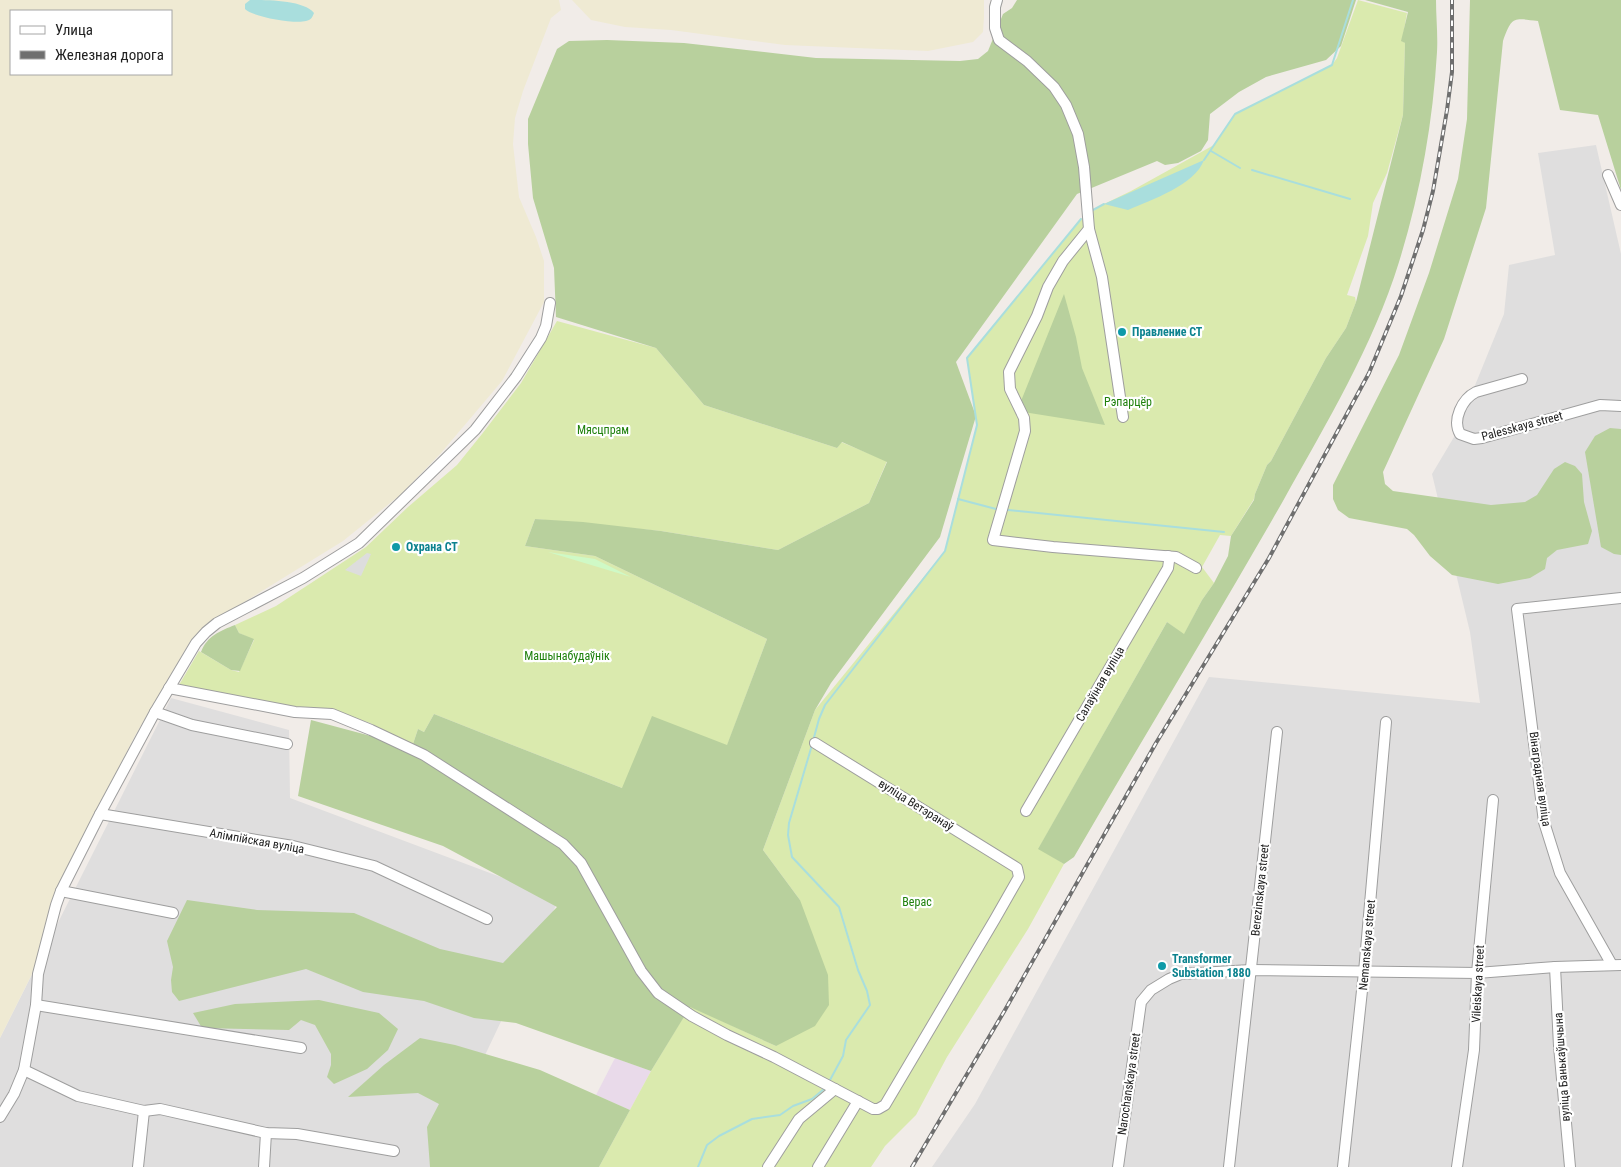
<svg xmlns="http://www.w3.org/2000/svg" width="1621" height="1167" viewBox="0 0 1621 1167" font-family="'Roboto Condensed',sans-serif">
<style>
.residential{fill:#dfdede}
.industrial{fill:#e9daea}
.farmland{fill:#efead3;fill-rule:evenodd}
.grass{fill:#daeaae}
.forest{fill:#b8d09d}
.park{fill:#cff9c6}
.parking{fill:#ddd}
.water{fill:#a9dedd}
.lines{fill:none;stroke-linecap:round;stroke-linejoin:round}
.stream{stroke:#a9dedd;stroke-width:2}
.minor-casing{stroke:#9e9e9e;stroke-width:12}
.minor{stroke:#fff;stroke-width:10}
.rail-casing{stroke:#6f6f6f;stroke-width:4}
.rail{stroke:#fff;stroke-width:2;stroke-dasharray:5.5;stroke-linecap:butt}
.culture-dot{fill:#0f9aa8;stroke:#fff;stroke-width:2}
.labels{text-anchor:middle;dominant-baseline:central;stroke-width:4.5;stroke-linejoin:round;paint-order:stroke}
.culture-label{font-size:12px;font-weight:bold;fill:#0d838f;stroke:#fff;text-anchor:start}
.park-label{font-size:12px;fill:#1f810d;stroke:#fff}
.street-label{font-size:12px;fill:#212121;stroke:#fff}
</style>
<rect width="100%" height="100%" fill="#f1ece8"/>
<!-- residential -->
<g class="residential">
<polygon points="1596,145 1621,254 1621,1167 932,1167 975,1104 1209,677 1480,703 1470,632 1432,474 1454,437 1504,314 1509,265 1555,255 1538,153"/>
<polygon points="171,698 289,730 290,798 559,899 432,1167 0,1167 0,1038"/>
</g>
<!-- industrial -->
<polygon class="industrial" points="615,1058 651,1071 630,1110 596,1095"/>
<!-- farmland -->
<g class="farmland">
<path d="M0,0h559l2,10 -10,8 -28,73 -8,27 -2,26 6,53 17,40 8,24v41l-42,79 -61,72 -41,42 -57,46 -131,81 -21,18 -55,94 -69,134 -23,82 -44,88zM11,11h160v63h-160z"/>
<polygon points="572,0 984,0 984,17 983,32 973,42 928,51 785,45 671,30 625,27 591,20"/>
</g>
<!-- grass -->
<g class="grass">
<polygon points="1358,0 1407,13 1402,41 1405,43 1403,115 1387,173 1373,203 1368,236 1347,295 1355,297 1356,302 1346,328 1326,358 1271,461 1267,465 1255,494 1254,499 1231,536 1220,535 1202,567 1214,583 1202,600 1184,635 1167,622 1039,848 1064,864 1028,929 947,1057 916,1115 885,1146 871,1167 599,1167 651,1071 690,1006 776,1046 800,900 763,850 815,710 945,551 977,425 967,358 1081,219 1104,204 1131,191 1214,145 1235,114 1332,65 1337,58"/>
<polygon points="557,321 656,348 704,405 837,448 841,442 887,461 869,503 778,550 661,531 535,519 525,546 595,556 767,639 727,746 622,788 434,714 424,732 418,729 412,747 370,723 334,711 297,708 179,685 199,651 231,670 239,672 254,640 239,633 235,625 276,606 366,547 408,507 457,465 482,434 521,383"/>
</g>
<!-- forest -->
<g class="forest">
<polygon points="1017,0 1356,0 1341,46 1326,60 1266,77 1239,92 1210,114 1208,140 1201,151 1178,163 1165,165 1157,161 1077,194 956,362 976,416 940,537 831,683 815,710 763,850 800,900 828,975 829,1005 815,1026 776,1046 690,1007 651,1071 516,1023 474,1018 424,1001 363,992 306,969 179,1001 172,992 171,980 173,967 167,941 187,900 257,910 354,913 440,949 503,963 557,907 443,846 298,796 311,720 412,747 418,729 424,732 434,714 622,788 652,716 727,745 767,639 595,556 525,546 535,519 583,522 661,531 778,550 869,503 887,462 842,442 837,448 704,405 656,348 556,317 554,268 533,198 528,144 528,119 557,49 569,41 607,40 684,43 816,58 960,61 978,59 988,51 1003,14 1012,8"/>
<path d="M1365,0h71c0,17 2,35 1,52 -4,70 -17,143 -38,210 -26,84 -73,162 -116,239 -68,119 -140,237 -209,356l-10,7 -26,-15 129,-227 17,12 18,-34 12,-17 14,-27 3,-20 23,-36 1,-6 12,-29 4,-4 55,-103 20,-30 10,-26 47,-187 2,-72 -4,-2 7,-29z"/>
<path d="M1470,0h151v190l-23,-75 -38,-5 -22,-89c-25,-3 -26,-5 -35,20l-17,167 -42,131 -61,133 2,12 8,7 98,14 34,-3 12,-7 17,-26 11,-7 10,4 7,8 2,28 8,29 -4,13 -31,6 -10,8 -2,11 -15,9 -32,6 -46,-9 -22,-19 -16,-21 -7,-6 -58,-11 -11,-8 -5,-11v-14l66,-130 30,-82 29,-94 9,-60z"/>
<polygon points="1064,294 1076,337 1082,368 1105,425 1017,411"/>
<polygon points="1610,428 1621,429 1621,555 1614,554 1601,547 1585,452 1595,436"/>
<path d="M235,625l4,8 15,6 -14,32 -9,-1 -30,-18c6,-16 19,-21 34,-27z"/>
<polygon points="319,1000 379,1013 398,1029 388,1050 367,1069 334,1084 327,1077 331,1065 331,1054 315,1025 301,1020 289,1030 202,1028 193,1013 235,1004"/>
<polygon points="420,1038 455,1045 540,1070 630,1110 599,1167 430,1167 427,1127 439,1104 418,1093 348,1097 384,1065"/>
</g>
<!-- park -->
<polygon class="park" points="548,552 595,559 631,577"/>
<!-- parking -->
<polygon class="parking" points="367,553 371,554 361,576 345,570"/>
<!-- water -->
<g class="water">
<path d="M250,0c17,0 54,0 64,13 -2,5 -3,7 -8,8 -12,3 -53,-4 -61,-12v-5z"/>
<path d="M1204,160c-9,25 -53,40 -76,50l-24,-6z"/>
</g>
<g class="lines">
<!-- stream -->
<g class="stream">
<polyline points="1211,151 1240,168"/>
<polyline points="1204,160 1235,114 1332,65 1353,0"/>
<polyline points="1252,170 1350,199"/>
<polyline points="1093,210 1104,204"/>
<polyline points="958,499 996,509"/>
<polyline points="1008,510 1224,532"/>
<polyline points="813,741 819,719 825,705 945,551 977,425 967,358 1081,219"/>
<polyline points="812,745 789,823 788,835 792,857 839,907 858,970 867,991 870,1005 846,1040 843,1056 830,1080"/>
<polyline points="698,1167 707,1145 719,1136 752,1119 780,1115 793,1106 812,1099 824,1089"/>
</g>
<!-- minor casing -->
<g class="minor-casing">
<g id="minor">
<polyline points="997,0 995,7 995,28 999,40 1027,61 1054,87 1066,105 1078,134 1084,167 1089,229 1102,277 1123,417"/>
<polyline points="1608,175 1621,205"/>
<polyline points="1089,229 1063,261 1048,287 1037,316 1009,372 1010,389 1024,418 1025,431 993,540 1053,547 1176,557 1196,568"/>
<path d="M1522,379l-46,13c-14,7 -24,28 -16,42l14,5 8,-1 118,-33 21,1"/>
<polyline points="169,688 295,712 332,714 371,730 424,755 563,844 581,863 641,971 658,993 692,1016 727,1035 774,1057 873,1109 878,1109 885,1105 995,919 1019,877 1017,868 815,743"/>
<polyline points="155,712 192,725 287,744"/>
<polyline points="1026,811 1168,568 1169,561 1168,556"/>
<polyline points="100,814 293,846 374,866 487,919"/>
<polyline points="61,891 173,913"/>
<polyline points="1612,965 1560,873 1544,822 1517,609 1621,598"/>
<polyline points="1555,967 1559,1046 1570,1167"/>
<polyline points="36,1005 301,1048"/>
<polyline points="24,1070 78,1096 144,1111 160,1109 266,1133 297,1134 394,1151"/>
<polyline points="0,1117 14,1094 24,1070 36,1005 38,974 56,905 61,891 100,814 155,712 196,643 206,632 217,623 303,578 359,543 475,430 516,377 541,338 546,326 550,303"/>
<polyline points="138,1167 144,1111"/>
<polyline points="264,1167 266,1133"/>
<polyline points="768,1167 799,1119 835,1089"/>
<polyline points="818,1167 858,1101"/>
<polyline points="1118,1167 1141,1002 1151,990 1169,979 1181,974 1251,970 1477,973 1555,967 1621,965"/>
<polyline points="1229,1167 1277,732"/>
<polyline points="1343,1167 1364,972 1386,722"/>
<polyline points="1457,1167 1474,1050 1477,973 1493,800"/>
</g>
</g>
<!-- minor -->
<use href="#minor" class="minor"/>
<!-- rail casing -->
<g class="rail-casing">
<polyline id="rail" points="912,1167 1005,1010 1156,743 1269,558 1369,373 1401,296 1423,230 1433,191 1447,110 1452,72 1452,0"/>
</g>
<!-- rail -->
<use href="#rail" class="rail"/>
</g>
<!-- markers -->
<g class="culture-dot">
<circle cx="1122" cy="332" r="5"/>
<circle cx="396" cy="547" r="5"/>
<circle cx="1162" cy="966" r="5"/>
</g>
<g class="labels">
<!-- culture labels -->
<g class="culture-label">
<text x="1132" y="332">Правление СТ</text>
<text x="406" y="547">Охрана СТ</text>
<text x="1172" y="959">Transformer<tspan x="1172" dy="14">Substation 1880</tspan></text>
</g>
<!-- park labels -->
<g class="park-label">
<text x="1128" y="402">Рэпарцёр</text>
<text x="603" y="430">Мясцпрам</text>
<text x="567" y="656">Машынабудаўнік</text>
<text x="917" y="902">Верас</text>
</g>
<!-- street labels -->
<g class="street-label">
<text transform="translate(1522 426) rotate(-15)">Palesskaya street</text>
<text transform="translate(1100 684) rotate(-60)">Салаўіная вуліца</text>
<text transform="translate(1540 779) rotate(82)">Вінаградная вуліца</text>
<text transform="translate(916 805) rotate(32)">вуліца Ветэранаў</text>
<text transform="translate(257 841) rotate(10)">Алімпійская вуліца</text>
<text transform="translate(1260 890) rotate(-84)">Berezinskaya street</text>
<text transform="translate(1367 945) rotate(-85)">Nemanskaya street</text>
<text transform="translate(1478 984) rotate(-87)">Vileiskaya street</text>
<text transform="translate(1562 1067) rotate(-94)">вуліца Банькаўшчына</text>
<text transform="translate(1129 1084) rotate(-82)">Narochanskaya street</text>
</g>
</g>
<!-- legend -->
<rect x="10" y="10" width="162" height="65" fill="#ffffff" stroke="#a6a6a6"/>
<rect x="20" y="26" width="25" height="8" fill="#ffffff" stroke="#a6a6a6"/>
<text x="55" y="35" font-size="15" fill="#212121">Улица</text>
<rect x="20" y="51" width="25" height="8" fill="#6f6f6f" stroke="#a6a6a6"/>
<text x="55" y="60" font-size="15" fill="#212121">Железная дорога</text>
</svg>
